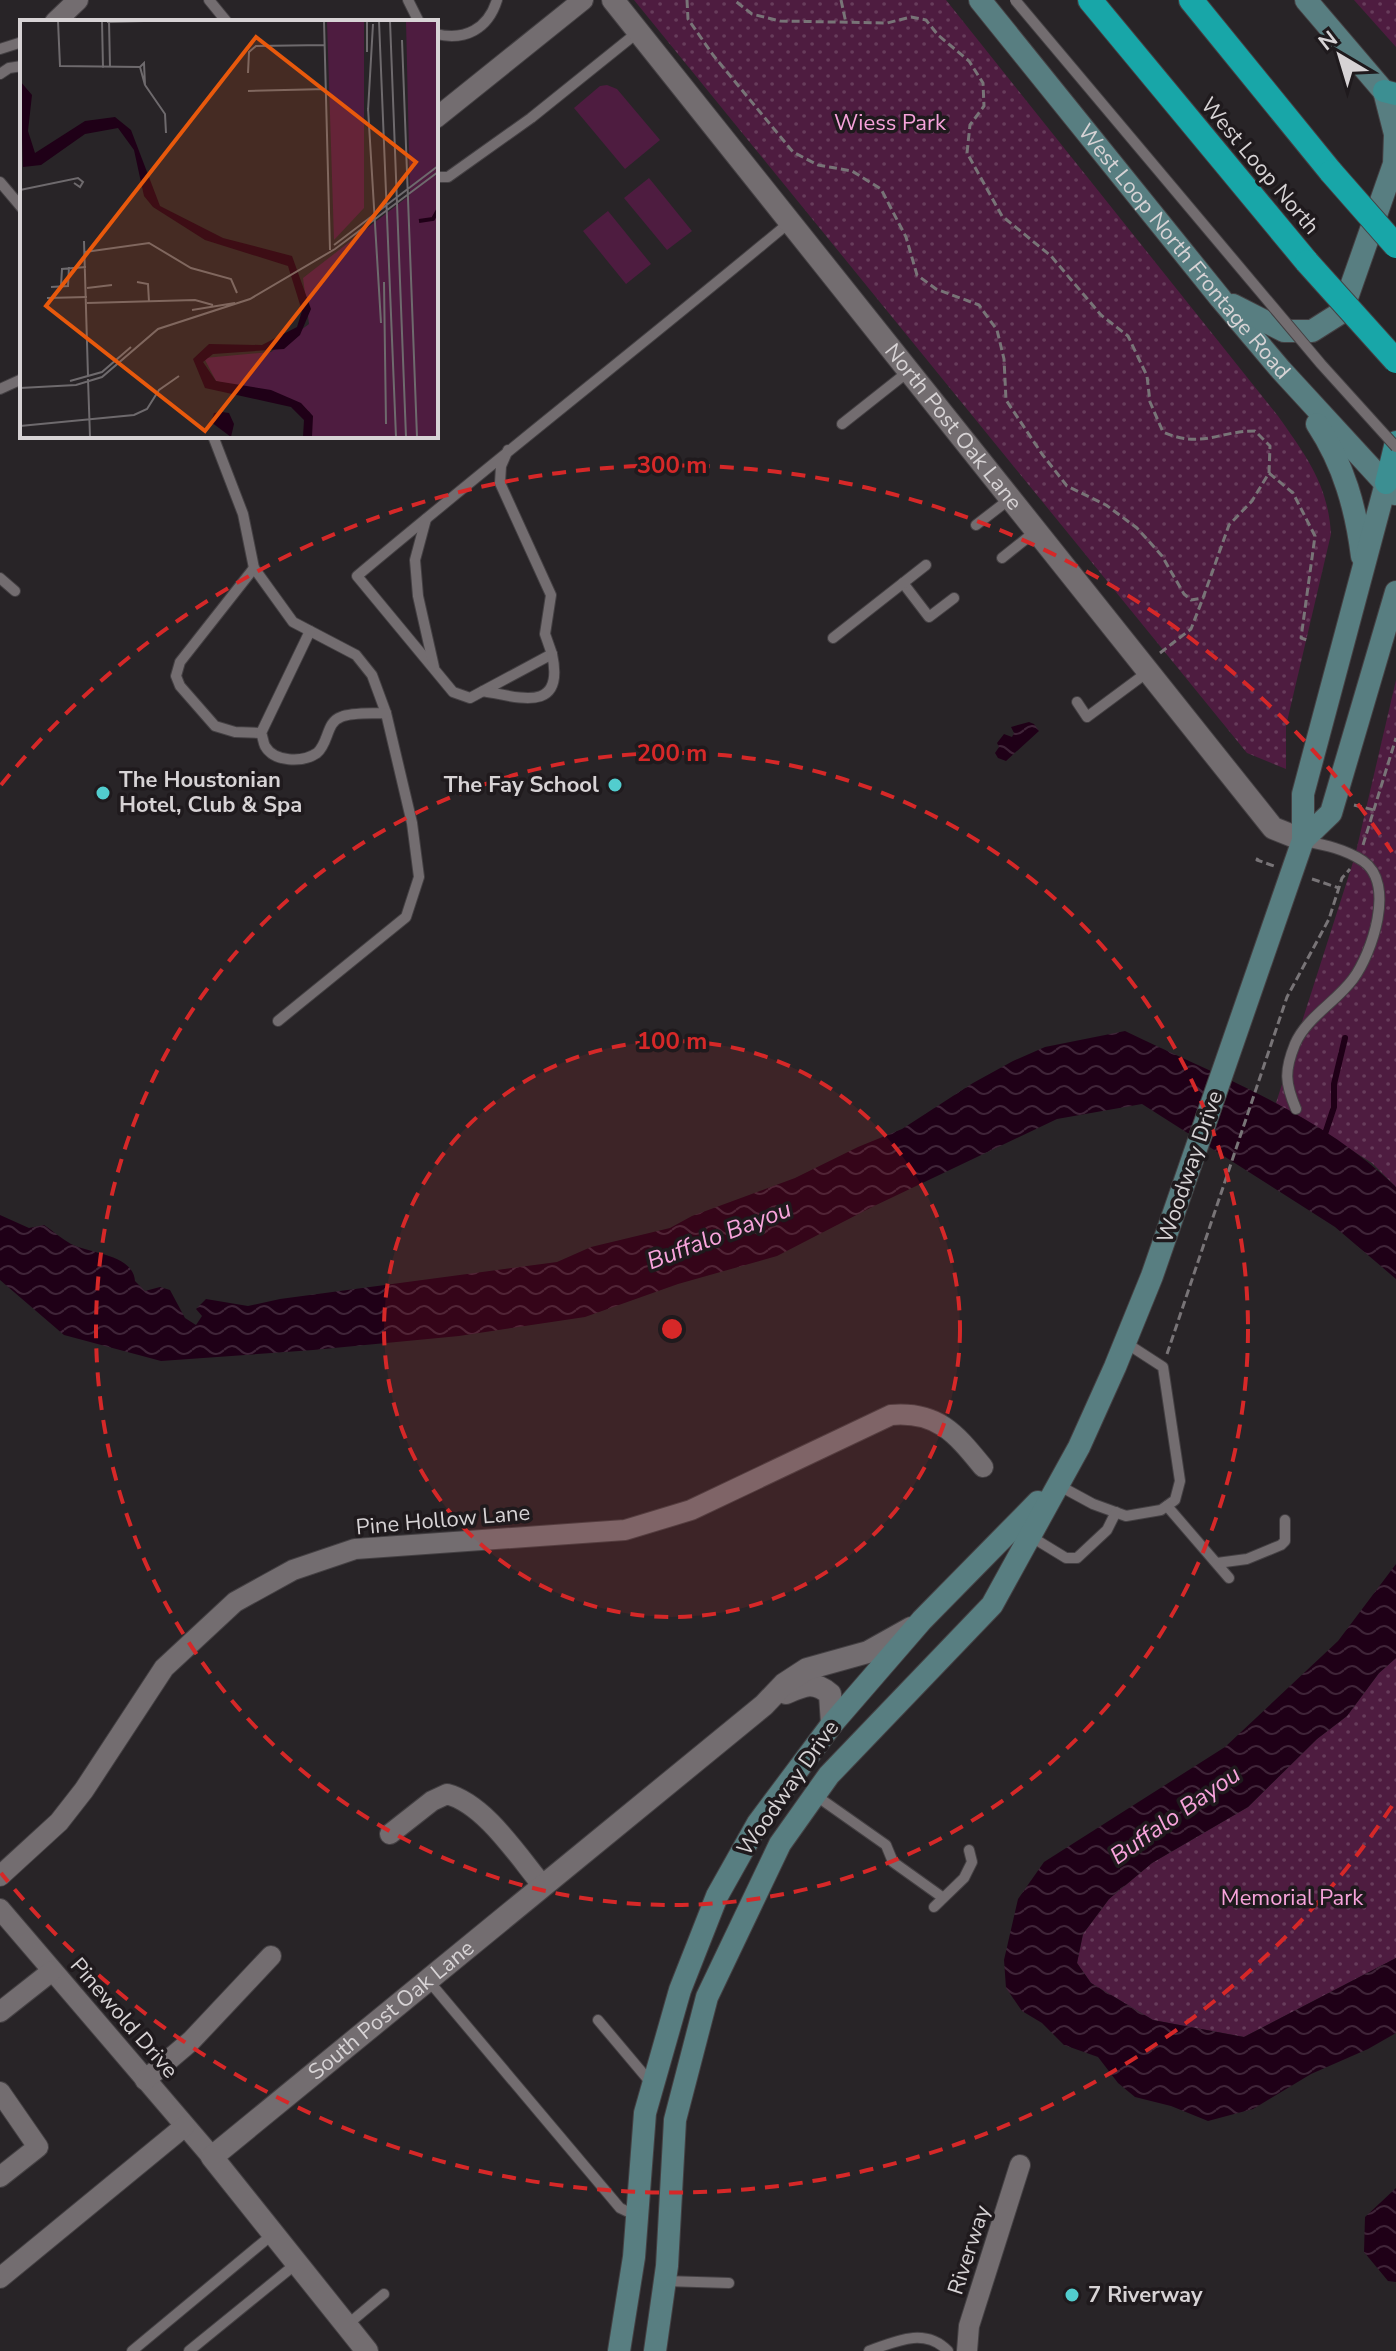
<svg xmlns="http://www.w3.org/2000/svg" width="1396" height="2351" viewBox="0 0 1396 2351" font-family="'Nunito Sans',sans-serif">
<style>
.green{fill:#4e1c40}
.park{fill:url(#park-dots)}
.water{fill:url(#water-waves)}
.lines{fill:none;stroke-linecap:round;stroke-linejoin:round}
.stream{stroke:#1f0017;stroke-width:6}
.service-casing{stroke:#444043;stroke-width:12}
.minor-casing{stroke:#444043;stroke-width:22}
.tertiary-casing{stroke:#444043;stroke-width:24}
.secondary-casing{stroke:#444043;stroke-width:24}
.primary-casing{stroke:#444043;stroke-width:24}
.motorway-casing{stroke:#444043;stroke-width:26}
.path{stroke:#787477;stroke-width:3;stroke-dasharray:8 4;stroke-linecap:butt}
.service{stroke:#736d70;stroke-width:10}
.minor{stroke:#736d70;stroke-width:20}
.tertiary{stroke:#736d70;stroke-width:22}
.secondary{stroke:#587e81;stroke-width:22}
.primary{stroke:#3c8f92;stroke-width:22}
.motorway{stroke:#18a6a8;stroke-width:24}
.service-bridge-casing{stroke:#444043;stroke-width:12;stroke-linecap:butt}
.motorway-bridge-casing{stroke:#444043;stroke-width:26;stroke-linecap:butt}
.service-bridge{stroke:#736d70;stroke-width:10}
.motorway-bridge{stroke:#18a6a8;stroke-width:24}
.ring{fill:none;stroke:#d62828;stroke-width:4;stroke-dasharray:14 10}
.poi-dot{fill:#52cdce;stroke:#1f1a1d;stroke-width:3}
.labels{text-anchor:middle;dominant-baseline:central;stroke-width:7;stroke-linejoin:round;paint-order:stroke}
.park-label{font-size:22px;fill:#f7a3db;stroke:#1f1a1d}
.street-label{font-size:22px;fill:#d7d3d5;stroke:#1f1a1d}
.poi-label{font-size:22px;font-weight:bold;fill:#d7d3d5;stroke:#1f1a1d;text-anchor:start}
.water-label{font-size:24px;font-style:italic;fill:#f8a4dc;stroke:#1f1a1d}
.inset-river{fill:none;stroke:#1f0017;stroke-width:4}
.inset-road{fill:none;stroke:#6e6a6d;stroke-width:2}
.view{fill:#e8590c;fill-opacity:0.15;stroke:#e8590c;stroke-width:4}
.inset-edge{fill:none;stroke:#d7d3d5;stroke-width:4}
.centre{fill:#d62828;stroke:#1f1a1d;stroke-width:4}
.ring-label{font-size:24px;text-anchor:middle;font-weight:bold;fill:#d62828;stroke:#1f1a1d;stroke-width:7;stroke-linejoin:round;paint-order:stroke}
</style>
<defs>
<pattern id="park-dots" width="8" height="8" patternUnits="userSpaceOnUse" patternTransform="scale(2)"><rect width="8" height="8" fill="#4e1c40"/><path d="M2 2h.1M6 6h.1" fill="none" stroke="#673c5b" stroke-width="1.8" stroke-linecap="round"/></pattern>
<pattern id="water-waves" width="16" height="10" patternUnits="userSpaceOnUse" patternTransform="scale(2)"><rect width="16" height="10" fill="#1f0017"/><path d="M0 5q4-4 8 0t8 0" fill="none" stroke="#3f2438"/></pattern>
</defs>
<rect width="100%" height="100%" fill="#282427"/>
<!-- green -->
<g class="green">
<polygon points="600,86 607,85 617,89 660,140 625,169 574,108"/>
<polygon points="649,178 692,231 667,250 624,198"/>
<polygon points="608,211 651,264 626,284 583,231"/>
</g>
<!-- park -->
<g class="park">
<path d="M634,0h312l332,416c28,40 50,68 53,118l-45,192v43l-39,-16z"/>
<polygon points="1354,0 1396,0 1396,47"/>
<polygon points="1396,680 1396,1187 1372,1163 1276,1103 1355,856"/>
<polygon points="1396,1658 1396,1958 1244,2037 1153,2020 1091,1983 1077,1963 1083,1934 1109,1899 1152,1863 1248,1807 1317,1739 1347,1716 1379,1673"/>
</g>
<!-- water -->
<g class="water">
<polygon points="1029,722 1034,724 1039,731 1006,761 998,758 995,753 999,747 997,743 1004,734 1012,737 1014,733 1011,727"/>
<path d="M1125,1031c91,44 198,84 271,156v92l-61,-52 -193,-123 -85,15 -185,88 -95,49 -99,28 -93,33 -126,19 -146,14 -152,11 -97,-26 -64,-55v-65l29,13 15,-3c9,6 18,14 27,19 20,10 62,10 64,37l10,10 15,-4 10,3 15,28 11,7 6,-9 -6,-7 10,-10 42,7 32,-7 277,-37 34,-15 79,-19 22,-12 103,-38 63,-31 44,-18 71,-46 40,-22 32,-14z"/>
<polygon points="1396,1564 1396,1658 1379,1673 1347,1716 1317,1739 1248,1807 1152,1863 1109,1899 1083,1934 1077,1963 1091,1983 1153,2020 1244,2037 1396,1958 1396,2033 1368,2049 1311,2074 1253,2109 1208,2121 1171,2106 1135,2097 1118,2083 1098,2057 1064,2045 1042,2023 1022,2011 1006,1988 1004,1960 1018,1899 1044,1862 1225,1747 1338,1641"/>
<polygon points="1396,2188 1396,2282 1388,2281 1364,2252 1365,2217"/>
</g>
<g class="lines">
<!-- stream -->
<polyline class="stream" points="1323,1140 1334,1107 1334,1084 1345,1038"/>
<!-- service casing -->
<g class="service-casing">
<g id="service">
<polyline points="209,0 227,22"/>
<polyline points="408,0 419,22"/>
<path d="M436,34c29,7 52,-5 61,-34"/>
<polyline points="0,49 22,42"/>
<polyline points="0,74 9,68 22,66"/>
<polyline points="436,177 448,177 531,118 638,32"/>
<polyline points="0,182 22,208"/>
<polyline points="0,389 22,379"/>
<polyline points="842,424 909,371"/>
<polyline points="213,436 243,514 254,568 293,622 356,655 372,675 386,713 412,823 419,877 406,917 278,1021"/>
<path d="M508,450l-7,16 -1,17 51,112 -6,39 7,20 -82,44 -17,-6 -96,-116c143,-120 290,-235 433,-354"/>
<polyline points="426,519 415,560 418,596 434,667"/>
<polyline points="976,525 1011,498"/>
<polyline points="1002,558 1037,530"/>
<polyline points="254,568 180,662 176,676 180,686 215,726 235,732 261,733"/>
<polyline points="0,578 15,591"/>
<polyline points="903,583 929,617 954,598"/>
<path d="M310,631l-49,102c2,4 2,9 4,13 9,16 37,17 52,7 12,-10 9,-31 24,-36 12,-5 31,-3 45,-4"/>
<polyline points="833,638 926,565"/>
<path d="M483,691c38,7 82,22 69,-37"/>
<polyline points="1077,702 1087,717 1149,671"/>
<path d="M1296,1109c-11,-26 -12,-38 -1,-65 11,-26 41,-42 58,-65 19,-26 43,-95 10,-118 -18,-12 -38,-16 -58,-20"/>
<polyline points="1058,1485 1093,1504 1126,1516 1161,1510 1175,1500 1180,1481 1163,1367 1126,1343"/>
<polyline points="1167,1506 1229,1578"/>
<polyline points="1030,1536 1066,1558 1077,1558 1107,1530 1116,1512"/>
<polyline points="1217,1563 1247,1559 1281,1545 1285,1541 1285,1520"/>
<polyline points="815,1795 886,1845 893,1862 942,1897"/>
<polyline points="934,1907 964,1878 972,1862 969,1850"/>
<polyline points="428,1980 620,2208 637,2216"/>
<polyline points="598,2020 651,2083"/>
<polyline points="665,2281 729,2283"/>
<polyline points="347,2325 384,2294"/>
<polyline points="132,2351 273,2234"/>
<polyline points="189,2351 297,2263"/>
<path d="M869,2351c27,-10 56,-24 79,0"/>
</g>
</g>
<!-- minor casing -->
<g class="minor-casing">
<g id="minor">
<polyline points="55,22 78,0"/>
<polyline points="436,118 583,0"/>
<path d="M390,1834l42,-33 15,-7c38,10 71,62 96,92"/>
<path d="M0,1876l59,-54 25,-32 80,-122 71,-66 58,-32 62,-21 270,-19 66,-20 200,-95c47,-4 65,19 92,52"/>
<polyline points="0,1909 212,2157"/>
<polyline points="0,2012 52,1971"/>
<polyline points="145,2080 191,2041 271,1956"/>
<polyline points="0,2092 38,2147 0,2177"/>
<polyline points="0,2278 185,2126"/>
<polyline points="967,2351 969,2326 1020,2165"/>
</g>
</g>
<!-- tertiary casing -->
<g class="tertiary-casing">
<g id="tertiary">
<path id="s1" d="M613,0l660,828 30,12"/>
<path d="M786,1693c18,-8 28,-13 44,1l2,30"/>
<path id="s2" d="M367,2351l-155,-194 552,-452 20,-21 23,-15 61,-17 43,-24"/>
</g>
</g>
<!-- secondary casing -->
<g class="secondary-casing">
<g id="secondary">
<path id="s3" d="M980,0l241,299 60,71 114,124"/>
<polyline points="1306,0 1393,102"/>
<polyline points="1233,305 1284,331 1312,331 1342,312 1394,164 1395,134 1384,91"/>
<path d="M1317,424c27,41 39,85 45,132"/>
<polyline points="1303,840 1331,813 1396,592"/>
<polyline points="619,2351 634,2257 645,2113 680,1990 717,1896 758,1823 832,1724 922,1620 1038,1502"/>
<polyline points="655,2351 667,2266 675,2120 707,1997 780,1844 829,1775 992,1605 1079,1447 1115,1367 1152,1276 1303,840 1303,794 1386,483"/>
</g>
</g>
<!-- primary casing -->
<g class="primary-casing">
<g id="primary">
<polyline points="1384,91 1396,94"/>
<polyline points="1386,483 1396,442"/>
</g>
</g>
<!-- motorway casing -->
<g class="motorway-casing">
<g id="motorway">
<polyline points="1090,0 1307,262"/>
<polyline points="1191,0 1331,172"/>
</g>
</g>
<!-- path -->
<g class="path">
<path d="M687,0l1,19 25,36 80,97 25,13 34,6 29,18 25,48 11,38 19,14 43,16 18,25 7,29 2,41 36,54 25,32 39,19 31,23 25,28 22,38 7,6 12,-2 26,-73 23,-24 17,-28 1,-27 -15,-15c-37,0 -53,18 -92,1l-13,-30 -3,-26 -19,-40 -27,-21 -50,-59 -49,-40 -35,-63 3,-28 14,-19 -1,-23 -14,-22 -31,-26 -12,-15 -15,-3 -24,6 -107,-2 -28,-7 -18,-14"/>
<polyline points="841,0 846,23"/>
<polyline points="1269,473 1293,493 1315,536 1301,638 1310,641"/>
<polyline points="1160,653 1191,629 1203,598"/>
<polyline points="1354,805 1374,810"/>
<polyline points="1363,845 1396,738"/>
<polyline points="1258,858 1257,860 1274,866"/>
<polyline points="1312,879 1339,888"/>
<polyline points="1167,1354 1287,997 1329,919 1342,878 1350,869"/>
</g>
<!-- service -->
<use href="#service" class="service"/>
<!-- minor -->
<use href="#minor" class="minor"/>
<!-- tertiary -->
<use href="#tertiary" class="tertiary"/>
<!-- secondary -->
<use href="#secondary" class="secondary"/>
<!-- primary -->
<use href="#primary" class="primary"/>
<!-- motorway -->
<use href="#motorway" class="motorway"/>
<!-- service-bridge casing -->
<g class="service-bridge-casing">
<polyline id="service-bridge" points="1015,0 1321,364 1396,447"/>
</g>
<!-- motorway-bridge casing -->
<g class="motorway-bridge-casing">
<g id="motorway-bridge">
<polyline points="1331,172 1396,246"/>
<polyline points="1307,262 1396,361"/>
</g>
</g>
<!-- service-bridge -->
<use href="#service-bridge" class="service-bridge"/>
<!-- motorway-bridge -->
<use href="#motorway-bridge" class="motorway-bridge"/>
</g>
<!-- distance rings -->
<circle cx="672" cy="1329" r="288" fill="#d62828" fill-opacity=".12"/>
<g class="ring">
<circle cx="672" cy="1329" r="288"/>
<circle cx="672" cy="1329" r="576"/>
<path d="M1392 1806A864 864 0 0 1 1 1873M1 785A864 864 0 0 1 1392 852"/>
</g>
<!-- markers -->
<g class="poi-dot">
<circle cx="615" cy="785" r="8"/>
<circle cx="103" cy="793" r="8"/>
<circle cx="1072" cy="2295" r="8"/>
</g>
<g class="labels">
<!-- park labels -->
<g class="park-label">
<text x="890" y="123">Wiess Park</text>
<text x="1292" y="1898">Memorial Park</text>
</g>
<!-- street labels -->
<g class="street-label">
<text transform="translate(1260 166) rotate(50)">West Loop North</text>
<text stroke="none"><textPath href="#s3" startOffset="324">West Loop North Frontage Road</textPath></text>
<text stroke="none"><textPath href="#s1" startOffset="546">North Post Oak Lane</textPath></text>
<text transform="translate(1190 1167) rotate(-71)">Woodway Drive</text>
<text transform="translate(443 1520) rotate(-5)">Pine Hollow Lane</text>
<text transform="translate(788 1788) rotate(-55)">Woodway Drive</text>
<text stroke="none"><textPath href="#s2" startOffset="480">South Post Oak Lane</textPath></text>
<text transform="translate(124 2018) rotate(49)">Pinewold Drive</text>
<text transform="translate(969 2250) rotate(-72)">Riverway</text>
</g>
<!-- poi labels -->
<g class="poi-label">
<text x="119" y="780">The Houstonian<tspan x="119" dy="25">Hotel, Club &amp; Spa</tspan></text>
<text x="599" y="785" text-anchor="end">The Fay School</text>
<text x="1088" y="2295">7 Riverway</text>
</g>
<!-- water labels -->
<g class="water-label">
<text transform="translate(719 1235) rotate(-21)">Buffalo Bayou</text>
<text transform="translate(1175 1815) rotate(-35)">Buffalo Bayou</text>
</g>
</g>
<!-- overview -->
<g transform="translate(20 20)">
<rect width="418" height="418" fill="#282427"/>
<path d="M307,1h37v187l-30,32zM386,1h32v416h-126l-2,-25 -94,-31 -12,-23 67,-6 38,-28 -6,-46 107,-83z" fill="#4e1c40"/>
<path d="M0,61l12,14 -4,36 7,22 50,-32 30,-4 16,13 29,76 63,32 69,18 19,53 -11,26 -16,14 -71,5 -10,8 13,19 55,9 30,13 12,13 -1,21h-9l1,-17 -13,-13 -86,-19 -12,-29 16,-15 53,1 35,-18 5,-16 -14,-45 -83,-26 -52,-33 -9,-11 -10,-46 -16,-22 -33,6 -44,31 -18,2zM202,392l7,1 5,11 -3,13 -20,-15 3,-9z" fill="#1f0017"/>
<path class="inset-river" d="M399,201l14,-2 5,-9"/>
<path class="inset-road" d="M38,1l2,45 80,1 4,-4 1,22 -5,-18M82,1l1,47M89,1l1,46M304,1l6,229M347,1v31M359,1l17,416M370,1l16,416M87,2l37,-1M382,20l15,397M228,53l1,-21 7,-6 69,-1M125,65l20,29 1,19M228,71l78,-2M348,88l13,215M348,91l5,-87M0,170l58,-12 5,4 -3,5 -6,-4M64,221l4,135M314,225l104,-79M65,232l64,-9 42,25 40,11 6,14M117,262l11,2 1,18M364,262l2,142M41,266l1,-17 24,-2M31,267l17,-1 1,-19M67,268l25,-3M27,278l40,-1M67,283l108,-3 18,5M172,290l43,-7M68,359l2,58M50,361l32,-9 29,-25M0,368l56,-3 26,-8 56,-48 92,-30 85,-50 103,-77M0,406l114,-11 13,-6 12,-19 20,-14"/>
<path class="view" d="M236,17l160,125 -211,269 -159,-125z"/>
<rect width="418" height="418" class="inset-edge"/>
</g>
<circle cx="672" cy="1329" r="12" class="centre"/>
<g class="ring-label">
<text x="672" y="473">300 m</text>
<text x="672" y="761">200 m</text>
<text x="672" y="1049">100 m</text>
</g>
<!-- north arrow -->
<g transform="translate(1340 56) rotate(322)" stroke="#1f1a1d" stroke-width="6" paint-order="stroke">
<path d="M0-6L14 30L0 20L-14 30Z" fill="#d7d3d5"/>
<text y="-12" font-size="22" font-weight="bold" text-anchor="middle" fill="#d7d3d5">N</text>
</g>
</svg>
